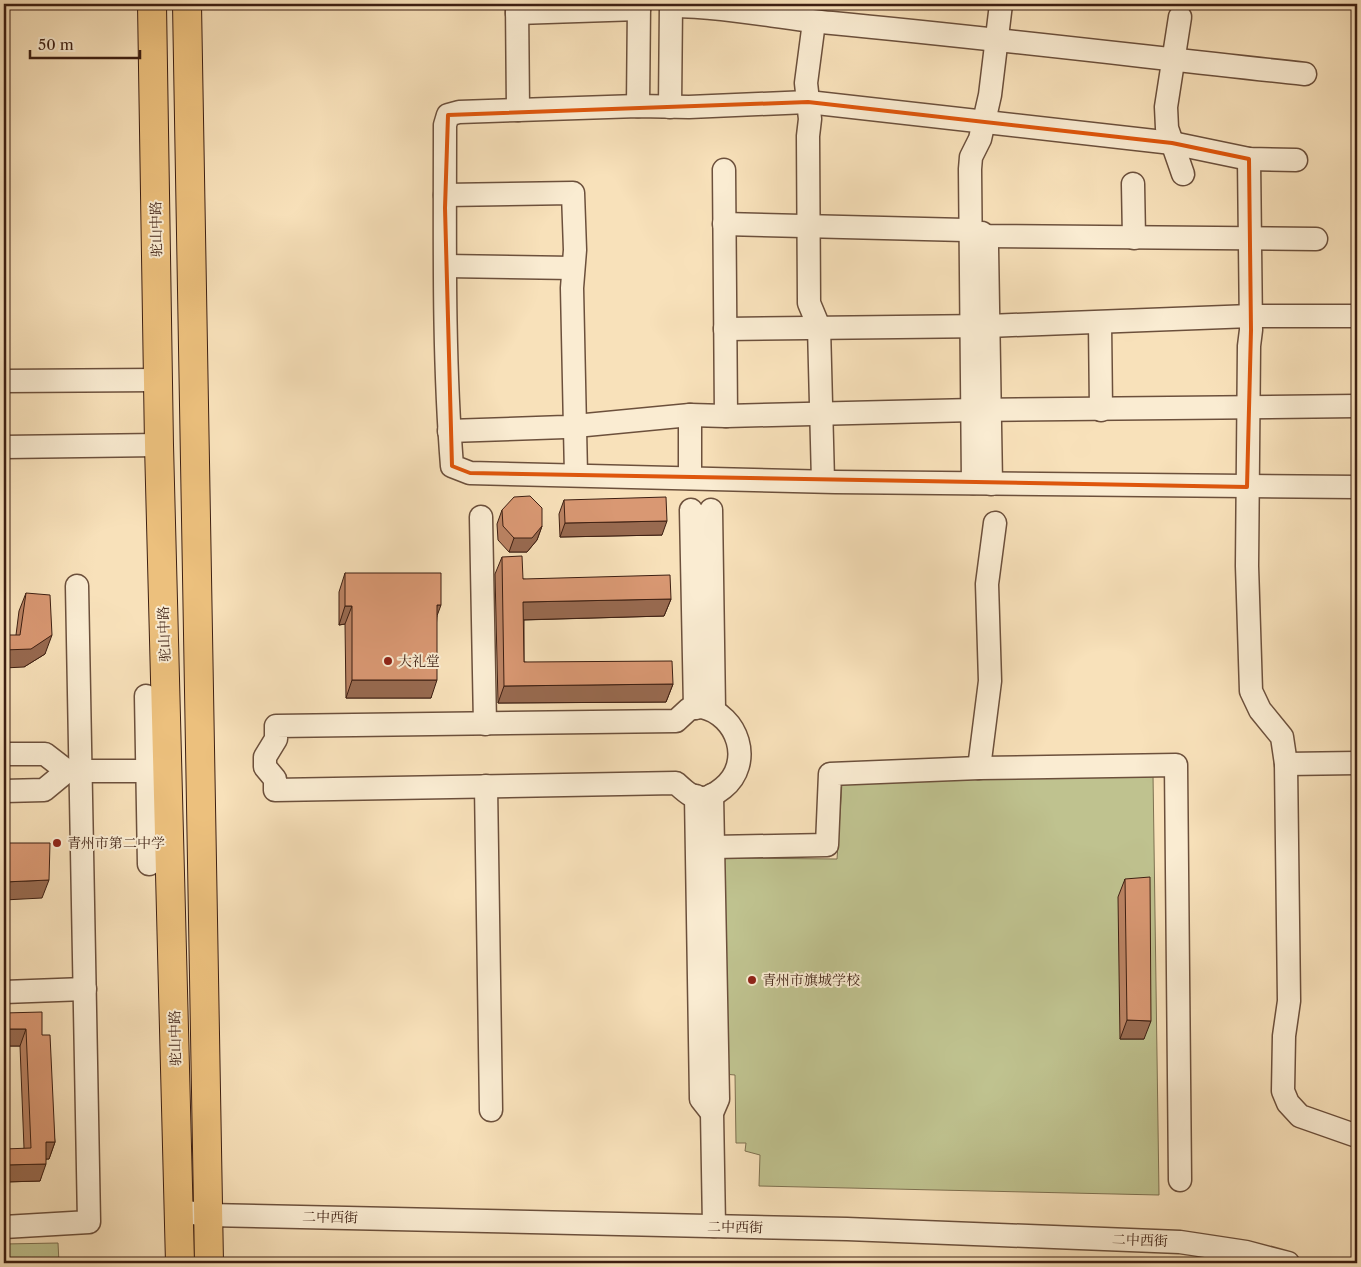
<svg xmlns="http://www.w3.org/2000/svg" width="1361" height="1267" viewBox="0 0 1361 1267" font-family="'Libre Caslon Text','Noto Serif SC',serif">
<style>
.green{fill:#bfc28f;stroke:#7e7050}
.lines{fill:none;stroke-linecap:round;stroke-linejoin:round}
.minor-casing{stroke:#6c503c;stroke-width:25}
.major-casing{stroke:#3d1f12;stroke-width:30}
.minor{stroke:#faecd2;stroke-width:22}
.major{stroke:#ecc07d;stroke-width:28}
.wall{fill:#bb8363;stroke:#3d1f12}
.shaded-wall{fill:#986a50;stroke:#3d1f12}
.building{fill:#d99873;stroke:#3d1f12}
.marked{fill:none;stroke:#df560c;stroke-width:4;stroke-linejoin:round}
.poi-dot{fill:#8f2418;stroke:#faecd2;stroke-width:2}
.labels{text-anchor:middle;dominant-baseline:central;stroke-width:4;stroke-linejoin:round;paint-order:stroke}
.street-label{font-size:14px;fill:#3d1f12;stroke:#faecd2}
.poi-label{font-size:14px;fill:#3d1f12;stroke:#faecd2;text-anchor:start}
</style>
<rect width="100%" height="100%" fill="#f8e1ba"/>
<filter id="stains"><feTurbulence type="fractalNoise" baseFrequency=".004" numOctaves="4"/><feColorMatrix values="0 0 0 0 .2 0 0 0 0 .09 0 0 0 0 .02 0 0 0 .5 -.17"/></filter>
<radialGradient id="worn" r=".72"><stop offset=".6" stop-color="#630" stop-opacity="0"/><stop offset="1" stop-color="#630" stop-opacity=".3"/></radialGradient>
<!-- green -->
<g class="green">
<polygon points="1153,774 1159,1195 759,1186 760,1155 745,1151 746,1143 736,1143 735,1075 723,1074 721,863 727,858 837,859 842,783"/>
<polygon points="58,1243 59,1263 4,1263 4,1244"/>
</g>
<g class="lines">
<!-- minor casing -->
<g class="minor-casing">
<g id="minor">
<polyline points="517,4 518,110"/>
<path d="M671,6c54,0 107,12 161,17 158,15 315,34 473,51"/>
<polyline points="517,13 639,9"/>
<polyline points="1180,17 1166,107 1167,128 1183,174"/>
<polyline points="814,22 806,83 810,119 808,136 809,303 819,327 823,481"/>
<polyline points="638,106 639,4"/>
<polyline points="670,107 671,4"/>
<polyline points="1249,159 1251,330 1249,346 1247,566 1251,691 1260,710 1282,737 1286,764 1289,1001 1284,1036 1283,1091 1288,1103 1300,1116 1357,1136"/>
<path d="M1296,160l-47,-1 -77,-16 -364,-41 -119,5 -51,-1 -120,4 -59,2 -11,3 -3,10c0,113 -2,228 7,341l18,7 365,9 522,5"/>
<polyline points="724,170 726,416"/>
<polyline points="1133,184 1134,238"/>
<polyline points="445,195 573,193 575,250 572,288 576,475"/>
<polyline points="724,224 965,230 982,236 1316,239"/>
<polyline points="982,233 987,248 991,484"/>
<polyline points="446,266 573,268"/>
<polyline points="1100,323 1101,410"/>
<polyline points="725,329 988,326 1251,316 1357,316"/>
<polyline points="4,381 158,380"/>
<polyline points="690,415 690,478"/>
<polyline points="449,431 565,427 690,415 726,416 973,410 1357,406"/>
<polyline points="4,447 159,445"/>
<polyline points="973,483 970,169 971,157 980,139 990,95 1001,4"/>
<polyline points="691,510 695,708"/>
<polyline points="711,510 714,710"/>
<polyline points="481,517 485,724"/>
<polyline points="146,696 149,864"/>
<path d="M702,707c36,8 52,56 21,81 -5,4 -13,10 -20,10 -12,0 -19,-8 -27,-15l-401,7v-11l-10,-12v-10l11,-18v-13l400,-5 13,-12z"/>
<polyline points="4,754 45,754 67,771"/>
<polyline points="1286,764 1357,763"/>
<polyline points="979,768 990,681 987,584 995,523"/>
<polyline points="486,786 491,1110"/>
<polyline points="4,791 44,790 67,771 148,771"/>
<polyline points="712,795 718,1099 712,1113 714,1226"/>
<polyline points="696,796 701,1099 712,1113"/>
<polyline points="713,847 827,845 830,774 979,768 1176,765 1180,1180"/>
<polyline points="4,992 85,989"/>
<polyline points="179,1211 208,1215 847,1229 1180,1242 1246,1252 1288,1263"/>
<polyline points="4,1227 89,1222 77,586"/>
</g>
</g>
<!-- major casing -->
<g class="major-casing">
<g id="major">
<polyline points="152,4 159,445 180,1263"/>
<polyline points="187,4 209,1263"/>
</g>
</g>
<!-- minor -->
<use href="#minor" class="minor"/>
<!-- major -->
<use href="#major" class="major"/>
</g>
<!-- wall -->
<g class="wall">
<polygon points="564,500 662,535 560,537 559,514"/>
<polygon points="502,510 542,526 537,540 527,552 509,552 498,540 497,524"/>
<polygon points="502,557 523,579 671,599 664,616 524,620 524,662 673,684 666,702 498,703 495,574"/>
<polygon points="345,573 437,616 431,698 346,698 345,624 339,625 339,592"/>
<polygon points="26,593 45,654 24,667 16,635 19,611"/>
<polygon points="1125,879 1144,1039 1120,1039 1118,897"/>
<polygon points="4,1013 42,1035 55,1142 49,1159 46,1159 40,1181 4,1182 4,1165 24,1148 20,1046 4,1046"/>
</g>
<!-- shaded-wall -->
<g class="shaded-wall">
<polygon points="667,521 662,535 560,537 565,523"/>
<polygon points="542,526 537,540 527,552 509,552 514,538"/>
<polygon points="671,599 664,616 517,620 523,602"/>
<polygon points="437,605 441,605 434,624"/>
<polygon points="345,606 352,606 345,624 339,625"/>
<polygon points="52,635 45,654 24,667 4,668 4,650"/>
<polygon points="352,680 437,680 431,698 346,698"/>
<polygon points="673,684 666,702 498,703 504,686"/>
<polygon points="49,880 42,898 4,900 4,882"/>
<polygon points="1127,1020 1151,1021 1144,1039 1120,1039"/>
<polygon points="4,1029 26,1029 20,1046 4,1046"/>
<polygon points="46,1142 55,1142 49,1159 40,1159"/>
<polygon points="46,1164 40,1181 4,1182 4,1165"/>
</g>
<!-- building -->
<g class="building">
<polygon points="530,496 542,508 542,526 532,538 514,538 503,526 502,510 514,497"/>
<polygon points="666,497 667,521 565,523 564,500"/>
<polygon points="522,556 523,579 670,575 671,599 523,602 524,662 672,661 673,684 504,686 502,557"/>
<polygon points="345,573 441,573 441,605 437,605 437,680 352,680 352,606 345,606"/>
<polygon points="26,593 50,595 52,635 31,649 4,650 4,635 20,635"/>
<polygon points="4,843 50,843 49,880 4,882"/>
<polygon points="1150,877 1151,1021 1127,1020 1125,879"/>
<polygon points="42,1012 42,1035 50,1035 55,1142 46,1142 46,1164 4,1165 4,1149 31,1148 26,1029 4,1029 4,1013"/>
</g>
<!-- marked area -->
<path class="marked" d="M808,102l364,41 77,16 2,171 -4,157 -777,-14 -18,-7 -7,-258 3,-93z"/>
<!-- markers -->
<g class="poi-dot">
<circle cx="388" cy="661" r="5"/>
<circle cx="57" cy="843" r="5"/>
<circle cx="752" cy="980" r="5"/>
</g>
<g class="labels">
<!-- street labels -->
<g class="street-label">
<text transform="translate(156 229) rotate(-91)">驼山中路</text>
<text transform="translate(164 634) rotate(-92)">驼山中路</text>
<text transform="translate(175 1038) rotate(-91)">驼山中路</text>
<text transform="translate(330 1217) rotate(1)">二中西街</text>
<text transform="translate(735 1227) rotate(1)">二中西街</text>
<text transform="translate(1140 1240) rotate(2)">二中西街</text>
</g>
<!-- poi labels -->
<g class="poi-label">
<text x="398" y="661">大礼堂</text>
<text x="67" y="843">青州市第二中学</text>
<text x="762" y="980">青州市旗城学校</text>
</g>
</g>
<!-- margin -->
<rect width="1361" height="1267" fill="none" stroke="#f8e1ba" stroke-width="20"/>
<rect x="5" y="5" width="1351" height="1257" fill="none" stroke="#3d1f12" stroke-width="2.5"/>
<rect x="10" y="10" width="1341" height="1247" fill="none" stroke="#3d1f12"/>
<!-- scale -->
<path d="M30 50v8h110v-8" fill="none" stroke="#3d1f12" stroke-width="2.5"/>
<text x="38" y="50" font-size="15" fill="#3d1f12" stroke="#faecd2" stroke-width="4" paint-order="stroke">50 m</text>
<rect width="100%" height="100%" filter="url(#stains)"/>
<rect width="100%" height="100%" fill="url(#worn)"/>
</svg>
